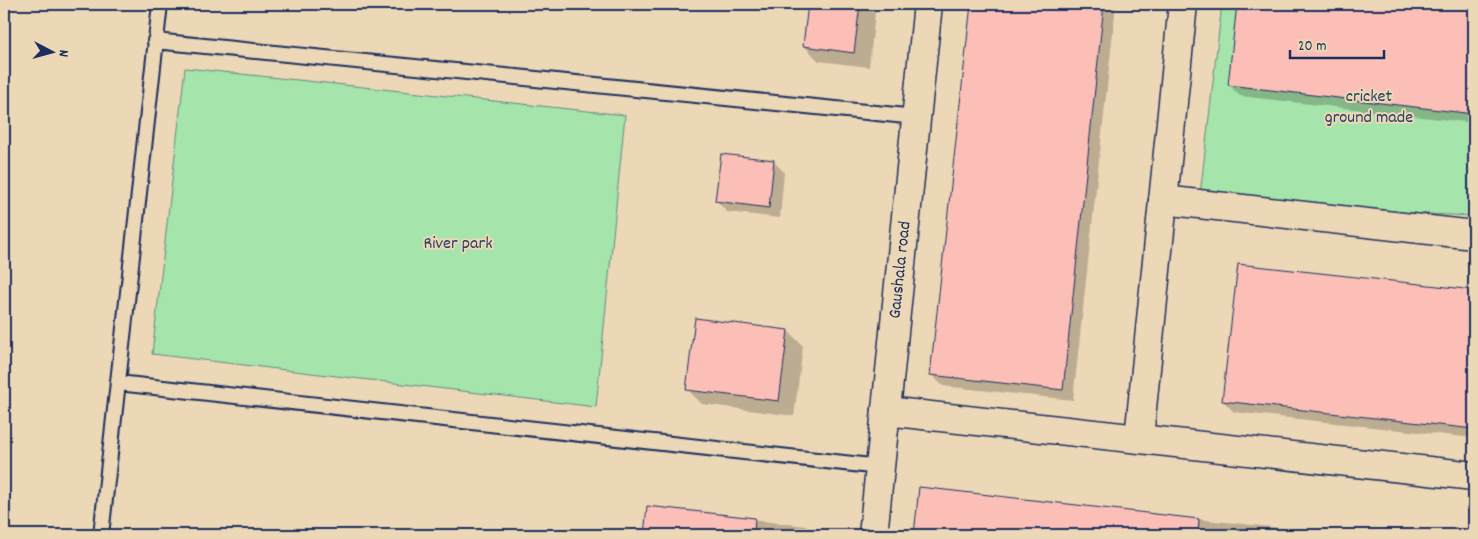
<svg xmlns="http://www.w3.org/2000/svg" width="1478" height="539" viewBox="0 0 1478 539" font-family="Dekko,sans-serif">
<style>
.green{fill:#a5e4ab;stroke:#608a84}
.shadow{fill:#0003}
.building{fill:#fbbfb7;stroke:#1b2f5e}
.lines{fill:none;stroke-linecap:round;stroke-linejoin:round}
.service-casing{stroke:#1b2f5e;stroke-width:18}
.minor-casing{stroke:#1b2f5e;stroke-width:31}
.service{stroke:#ecd7b6;stroke-width:14}
.minor{stroke:#ecd7b6;stroke-width:28}
.labels{text-anchor:middle;dominant-baseline:central;stroke-width:4;stroke-linejoin:round;paint-order:stroke}
.park-label{font-size:18px;fill:#294166;stroke:#ecd7b6}
.street-label{font-size:18px;fill:#1b2f5e;stroke:#ecd7b6}
</style>
<rect width="100%" height="100%" fill="#ecd7b6"/>
<filter id="ink" filterUnits="userSpaceOnUse"><feTurbulence type="fractalNoise" baseFrequency=".02" numOctaves="2"/><feDisplacementMap in="SourceGraphic" scale="10" xChannelSelector="R" yChannelSelector="G"/><feConvolveMatrix kernelMatrix="1 2 1 2 8 2 1 2 1" color-interpolation-filters="sRGB"/></filter>
<g filter="url(#ink)">
<!-- green -->
<g class="green">
<polygon points="1222,4 1474,4 1474,216 1199,204"/>
<polygon points="185,68 625,115 596,407 152,354"/>
</g>
<!-- shadow -->
<g class="shadow">
<polygon points="809,4 876,4 869,67 819,61 804,46"/>
<polygon points="972,4 1116,4 1073,400 943,386 932,375"/>
<polygon points="1238,4 1474,4 1474,123 1240,96 1229,85"/>
<polygon points="773,161 784,172 780,218 727,212 717,201"/>
<polygon points="1239,266 1474,292 1474,438 1234,412 1223,401"/>
<polygon points="788,331 803,346 794,416 702,404 687,389"/>
<polygon points="920,489 1346,535 915,535"/>
<polygon points="648,508 806,526 816,535 645,535"/>
</g>
<!-- building -->
<g class="building">
<polygon points="808,4 860,4 854,53 803,46"/>
<polygon points="971,4 1104,4 1063,390 930,375"/>
<polygon points="1237,4 1474,4 1474,114 1228,85"/>
<polygon points="721,154 774,160 769,208 715,201"/>
<polygon points="1238,264 1474,290 1474,429 1222,401"/>
<polygon points="695,318 788,330 779,401 686,390"/>
<polygon points="919,487 1199,519 1198,535 914,535"/>
<polygon points="647,506 755,518 754,535 644,535"/>
</g>
<g class="lines">
<!-- service casing -->
<g class="service-casing">
<g id="service">
<polyline points="155,41 916,117"/>
<polyline points="118,383 880,467"/>
<polyline points="101,535 160,4"/>
</g>
</g>
<!-- minor casing -->
<g class="minor-casing">
<g id="minor">
<polyline points="1163,200 1474,235"/>
<polyline points="886,411 1474,476"/>
<polyline points="1139,438 1183,4"/>
<polyline points="873,535 928,4"/>
</g>
</g>
<!-- service -->
<use href="#service" class="service"/>
<!-- minor -->
<use href="#minor" class="minor"/>
</g>
</g>
<g class="labels">
<!-- park labels -->
<g class="park-label">
<text x="1369" y="97">cricket<tspan x="1369" dy="21">ground made</tspan></text>
<text x="458" y="244">River park</text>
</g>
<!-- street labels -->
<g class="street-label">
<text transform="translate(901 270) rotate(-84)">Gaushala road</text>
</g>
</g>
<!-- margin -->
<rect width="1478" height="539" fill="none" stroke="#ecd7b6" stroke-width="20"/>
<rect x="10" y="10" width="1458" height="519" fill="none" stroke="#1b2f5e" stroke-width="2" filter="url(#ink)"/>
<!-- north arrow -->
<g transform="translate(52 52) rotate(96)" stroke="#ecd7b6" stroke-width="4" paint-order="stroke">
<path d="M0-4L9 19L0 12L-9 19Z" fill="#1b2f5e"/>
<text y="-8" font-size="14" font-weight="bold" text-anchor="middle" fill="#1b2f5e">N</text>
</g>
<!-- scale -->
<path d="M1290 50v8h94v-8" fill="none" stroke="#1b2f5e" stroke-width="2.5"/>
<text x="1298" y="50" font-size="15" fill="#1b2f5e" stroke="#ecd7b6" stroke-width="4" paint-order="stroke">20 m</text>
</svg>
